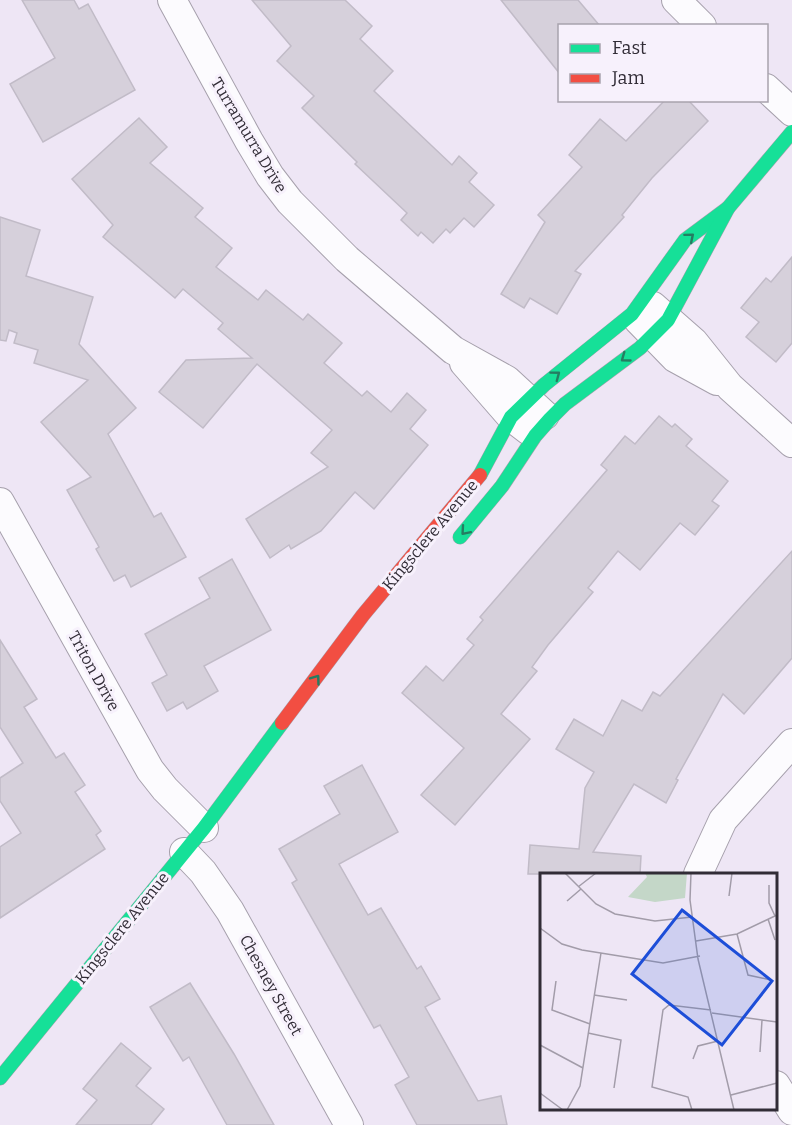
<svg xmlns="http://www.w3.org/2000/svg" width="792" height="1125" viewBox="0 0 792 1125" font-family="Bitter,serif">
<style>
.building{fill:#d6d0db;stroke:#c1bbc7;stroke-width:1.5}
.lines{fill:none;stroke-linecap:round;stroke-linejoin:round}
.street-casing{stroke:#a6a0ac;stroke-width:30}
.fast-casing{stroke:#a6a0ac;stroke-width:15}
.jam-casing{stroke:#a6a0ac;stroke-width:15}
.street{stroke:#fcfbfe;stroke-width:28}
.fast{stroke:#16e098;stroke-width:14}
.jam{stroke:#f24e42;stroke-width:14}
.oneway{stroke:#257d62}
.labels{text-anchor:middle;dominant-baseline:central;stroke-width:6;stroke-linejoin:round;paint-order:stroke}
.street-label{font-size:16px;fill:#312c36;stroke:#f7f1fc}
.inset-road{fill:none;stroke:#a29ca9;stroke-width:1.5}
.view{fill:#1d4ed8;fill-opacity:0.15;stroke:#1d4ed8;stroke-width:3}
.inset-edge{fill:none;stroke:#312c36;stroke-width:3}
</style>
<rect width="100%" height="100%" fill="#eee6f5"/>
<!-- building -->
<g class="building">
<polygon points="22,0 74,0 79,9 88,4 135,90 43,142 10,84 55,58"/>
<polygon points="252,0 345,0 372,26 360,39 393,71 374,91 452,165 459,156 477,173 469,182 494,205 474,227 464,218 450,233 446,229 433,243 421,232 418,236 401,220 407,213 355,164 357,162 302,108 314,96 277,61 291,46"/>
<polygon points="501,0 578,0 600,26 560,26 560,74"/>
<polygon points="665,100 688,100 708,121 652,178 622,215 624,217 575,271 581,274 557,314 530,298 524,308 501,294 545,222 538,215 582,167 569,155 600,119 626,141"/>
<polygon points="139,118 167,147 150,163 203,208 195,217 232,248 216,267 258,300 266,290 303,320 308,314 342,343 324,363 362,396 367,391 391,412 407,393 426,410 410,429 428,445 374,509 355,492 321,531 291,549 289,545 270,558 246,519 328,467 311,453 332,430 257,364 203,428 159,392 186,360 252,358 218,329 223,323 183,289 175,298 103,237 113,225 72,179"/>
<polygon points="0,217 40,230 26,276 93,297 79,344 136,408 108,434 154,517 161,513 186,557 131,587 125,575 114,581 96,549 99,547 67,490 91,477 41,422 88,380 34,363 38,350 14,343 17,333 9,330 6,341 0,340"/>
<polygon points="792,257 792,343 776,362 746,337 759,322 741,308 766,278 771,282"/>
<polygon points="659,416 672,427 675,424 692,439 686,446 728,481 712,501 719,506 695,535 680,523 640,570 618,551 588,588 593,592 548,645 532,667 537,671 501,714 530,739 455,825 421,795 464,748 402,693 426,666 443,681 474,645 467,639 483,620 480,617 607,470 601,465 625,436 635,444"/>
<polygon points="792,551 792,658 744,714 723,694 676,779 678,780 666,803 634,784 593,852 641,856 640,874 528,874 530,845 579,849 585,788 594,772 556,749 574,719 603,736 622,700 642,711 653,692 660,696"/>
<polygon points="232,559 271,630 204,666 218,691 187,709 183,702 167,711 152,683 167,675 145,634 210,598 199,578"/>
<polygon points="0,640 37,699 24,707 56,758 64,753 85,785 75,792 101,831 96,835 105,849 0,918 0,847 21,833 0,801 0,778 23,763 0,727"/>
<polygon points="362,765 398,832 339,864 368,915 381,908 417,969 421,966 440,999 425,1007 478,1101 501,1096 507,1125 417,1125 395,1085 409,1077 380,1025 374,1028 292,883 297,880 279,849 340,814 324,786"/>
<polygon points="190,983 234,1054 274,1125 227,1125 189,1057 183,1061 150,1007"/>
<polygon points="121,1043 151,1068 136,1086 164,1109 151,1125 76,1125 97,1100 83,1089"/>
</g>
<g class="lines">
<!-- street casing -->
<g class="street-casing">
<g id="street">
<polyline points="172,0 249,141 270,176 290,202 347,259 453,350 507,380 545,415"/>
<polyline points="676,0 702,26"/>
<polyline points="766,88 792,112"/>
<polyline points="653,306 694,342 730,387 792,443"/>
<polyline points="638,320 675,358 717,381"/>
<polyline points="464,363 511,417 529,431"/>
<polyline points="0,502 150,770 165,789 204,828"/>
<polyline points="184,852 203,872 230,911 349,1125"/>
<polyline points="698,874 723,820 792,743"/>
<polyline points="776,1085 792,1111"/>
</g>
</g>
<!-- fast casing -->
<g class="fast-casing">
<g id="fast">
<polyline points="480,475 511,417 544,385 632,314 685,240 728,208"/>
<polyline points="460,537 502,486 535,436 550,419 565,404 640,348 668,320 728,208 792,132"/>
<polyline points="0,1078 204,828 282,723"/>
</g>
</g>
<!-- jam casing -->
<g class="jam-casing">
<polyline id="jam" points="282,723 363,615 480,475"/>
</g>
<!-- street -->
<use href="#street" class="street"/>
<!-- fast -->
<use href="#fast" class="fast"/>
<!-- jam -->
<use href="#jam" class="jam"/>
</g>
<!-- one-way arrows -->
<defs><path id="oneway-chevron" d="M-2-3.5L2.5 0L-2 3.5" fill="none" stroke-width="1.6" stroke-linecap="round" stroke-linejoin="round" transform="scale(1.5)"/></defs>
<g class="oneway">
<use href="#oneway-chevron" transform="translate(690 237) rotate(-40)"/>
<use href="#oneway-chevron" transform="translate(625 358) rotate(144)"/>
<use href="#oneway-chevron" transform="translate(556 375) rotate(-37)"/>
<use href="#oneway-chevron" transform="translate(465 531) rotate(131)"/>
<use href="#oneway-chevron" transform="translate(316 679) rotate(-54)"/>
</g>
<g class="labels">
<!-- street labels -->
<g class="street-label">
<text transform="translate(249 135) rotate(59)">Turramurra Drive</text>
<text transform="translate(430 535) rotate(-50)">Kingsclere Avenue</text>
<text transform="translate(94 671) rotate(61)">Triton Drive</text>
<text transform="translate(122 928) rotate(-51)">Kingsclere Avenue</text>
<text transform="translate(271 985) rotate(61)">Chesney Street</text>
</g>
</g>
<!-- overview -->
<g transform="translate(540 873)">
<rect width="237" height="237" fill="#eee6f5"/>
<path d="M105,0h42l-2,25 -30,4 -27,-5 19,-20z" fill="#c4d7c8"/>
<path class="inset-road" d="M25,0l31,31 19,10 40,7 37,-4M151,0l-1,27 8,59 36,151M229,12v18l6,13M38,14l18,-14M189,23l3,-23M27,28l14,-12M228,46l7,21M0,55l22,16 20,6 81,13 37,-7M197,61l11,41 23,5M156,68l41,-7 40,-19M16,108l-4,29 38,14M54,122l33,5M172,140l65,9M48,160l33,7 -7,48M0,172l43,23M220,179l2,-32M153,186l5,-13 20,-5M0,220l23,17M191,222l46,-12M27,237l13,-24 21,-133M152,237l-4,-13 -36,-10 11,-77 6,-5 42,5"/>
<path class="view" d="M142,37l90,71 -50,64 -90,-71z"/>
<rect width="237" height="237" class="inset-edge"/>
</g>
<!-- legend -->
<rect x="558" y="24" width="210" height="78" fill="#f7f1fc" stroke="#a8a2ad" stroke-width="1.5"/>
<rect x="570" y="44" width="30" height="9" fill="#16e098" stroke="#a8a2ad" stroke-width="1.5"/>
<text x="612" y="54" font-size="18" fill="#312c36">Fast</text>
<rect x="570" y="74" width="30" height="9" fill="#f24e42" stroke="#a8a2ad" stroke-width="1.5"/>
<text x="612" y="84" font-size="18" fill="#312c36">Jam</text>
</svg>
